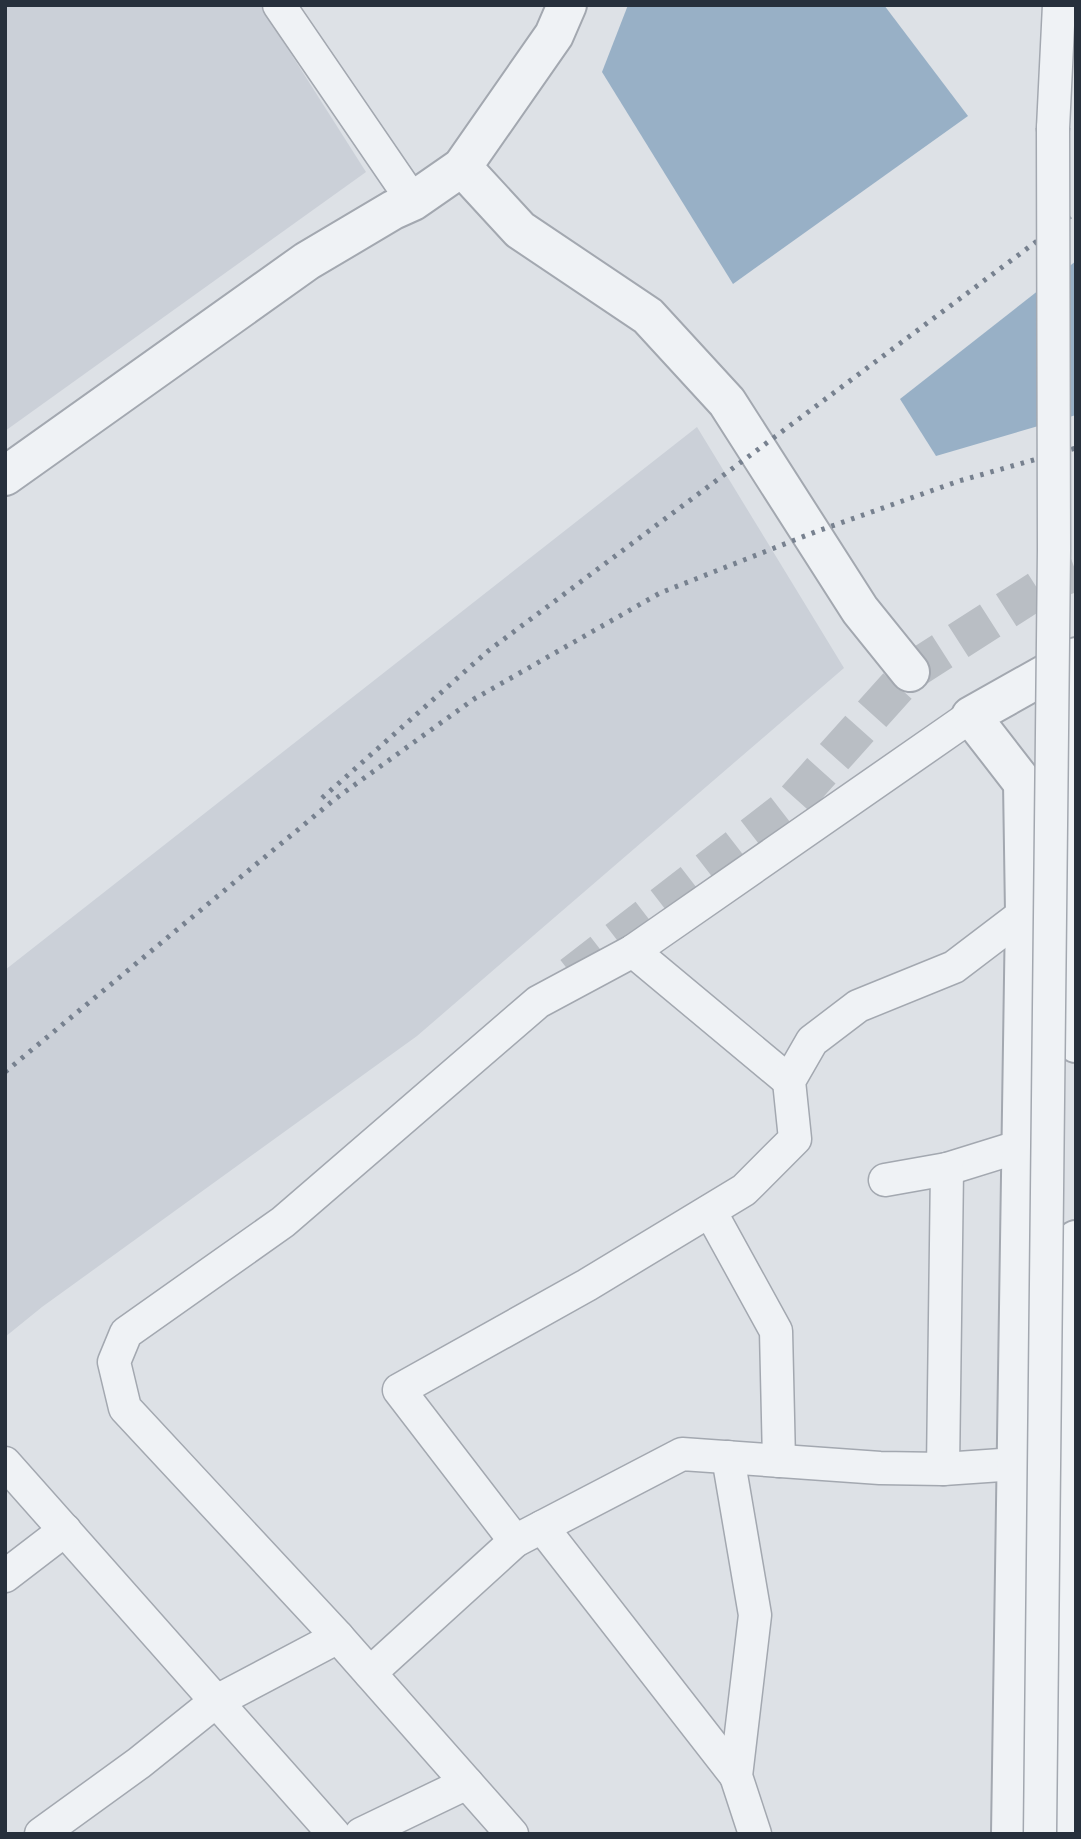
<svg xmlns="http://www.w3.org/2000/svg" width="1081" height="1839" viewBox="0 0 1081 1839" font-family="Rubik,sans-serif">
<style>
.built{fill:#cbd0d8}
.water{fill:#98b0c6}
.lines{fill:none;stroke-linecap:round;stroke-linejoin:round}
.tertiary-tunnel{stroke:#b9bec4;stroke-width:38;stroke-dasharray:38 19;stroke-linecap:butt}
.minor-casing{stroke:#a3a8b0;stroke-width:35}
.tertiary-casing{stroke:#a3a8b0;stroke-width:42}
.minor{stroke:#eff2f5;stroke-width:32}
.tertiary{stroke:#eff2f5;stroke-width:38}
.rail{stroke:#77818f;stroke-width:5;stroke-dasharray:3.5 7;stroke-linecap:butt}
.minor-bridge-casing{stroke:#a3a8b0;stroke-width:35;stroke-linecap:butt}
.minor-bridge{stroke:#eff2f5;stroke-width:32}
</style>
<rect width="100%" height="100%" fill="#dde1e6"/>
<!-- built -->
<g class="built">
<polygon points="5,5 260,5 366,172 5,431"/>
<polygon points="697,427 844,668 417,1036 42,1307 5,1337 5,970"/>
</g>
<!-- water -->
<g class="water">
<polygon points="628,5 884,5 968,116 733,284 602,72"/>
<polygon points="1076,261 1076,415 936,456 900,399"/>
</g>
<g class="lines">
<!-- tertiary-tunnel -->
<polyline class="tertiary-tunnel" points="572,975 788,808 910,672 1052,581 1076,572"/>
<!-- minor casing -->
<g class="minor-casing">
<g id="minor">
<polyline points="279,5 413,201"/>
<polyline points="1053,128 1059,5"/>
<polyline points="633,951 789,1081"/>
<polyline points="885,1180 947,1169 1021,1146"/>
<polyline points="710,1211 776,1331 779,1461"/>
<polyline points="728,1457 755,1615 736,1776 755,1834"/>
<polyline points="5,1463 334,1834"/>
<polyline points="943,1469 947,1169"/>
<polyline points="542,1527 736,1776"/>
<polyline points="515,1541 399,1390 587,1285 744,1190 795,1139 789,1081 812,1041 858,1006 954,967 1025,913"/>
<polyline points="5,1576 65,1530"/>
<polyline points="370,1673 515,1541 682,1454 880,1468 943,1469 1016,1464"/>
<polyline points="41,1834 139,1763 215,1702 338,1637"/>
<polyline points="361,1834 467,1783"/>
<polyline points="512,1834 338,1637 125,1408 114,1362 126,1333 283,1222 538,1002 633,951 971,716"/>
</g>
</g>
<!-- tertiary casing -->
<g class="tertiary-casing">
<g id="tertiary">
<polyline points="462,167 520,230 648,316 727,402 860,610 910,672"/>
<polyline points="5,476 307,261 393,210 413,201 462,167 554,35 567,5"/>
<polyline points="1072,659 1076,1043"/>
<polyline points="1011,1834 1025,913 1023,783 971,716 1076,657"/>
<polyline points="1075,1834 1071,1526 1076,1240"/>
</g>
</g>
<!-- minor -->
<use href="#minor" class="minor"/>
<!-- tertiary -->
<use href="#tertiary" class="tertiary"/>
<!-- rail -->
<g class="rail">
<polyline points="322,798 488,651 1076,212"/>
<polyline points="5,1072 335,799 474,699 660,593 815,532 959,481 1076,448"/>
</g>
<!-- minor-bridge casing -->
<g class="minor-bridge-casing">
<polyline id="minor-bridge" points="1040,1834 1054,550 1053,128"/>
</g>
<!-- minor-bridge -->
<use href="#minor-bridge" class="minor-bridge"/>
</g>
<!-- border -->
<rect width="1081" height="1839" fill="none" stroke="#27303c" stroke-width="14"/>
</svg>
